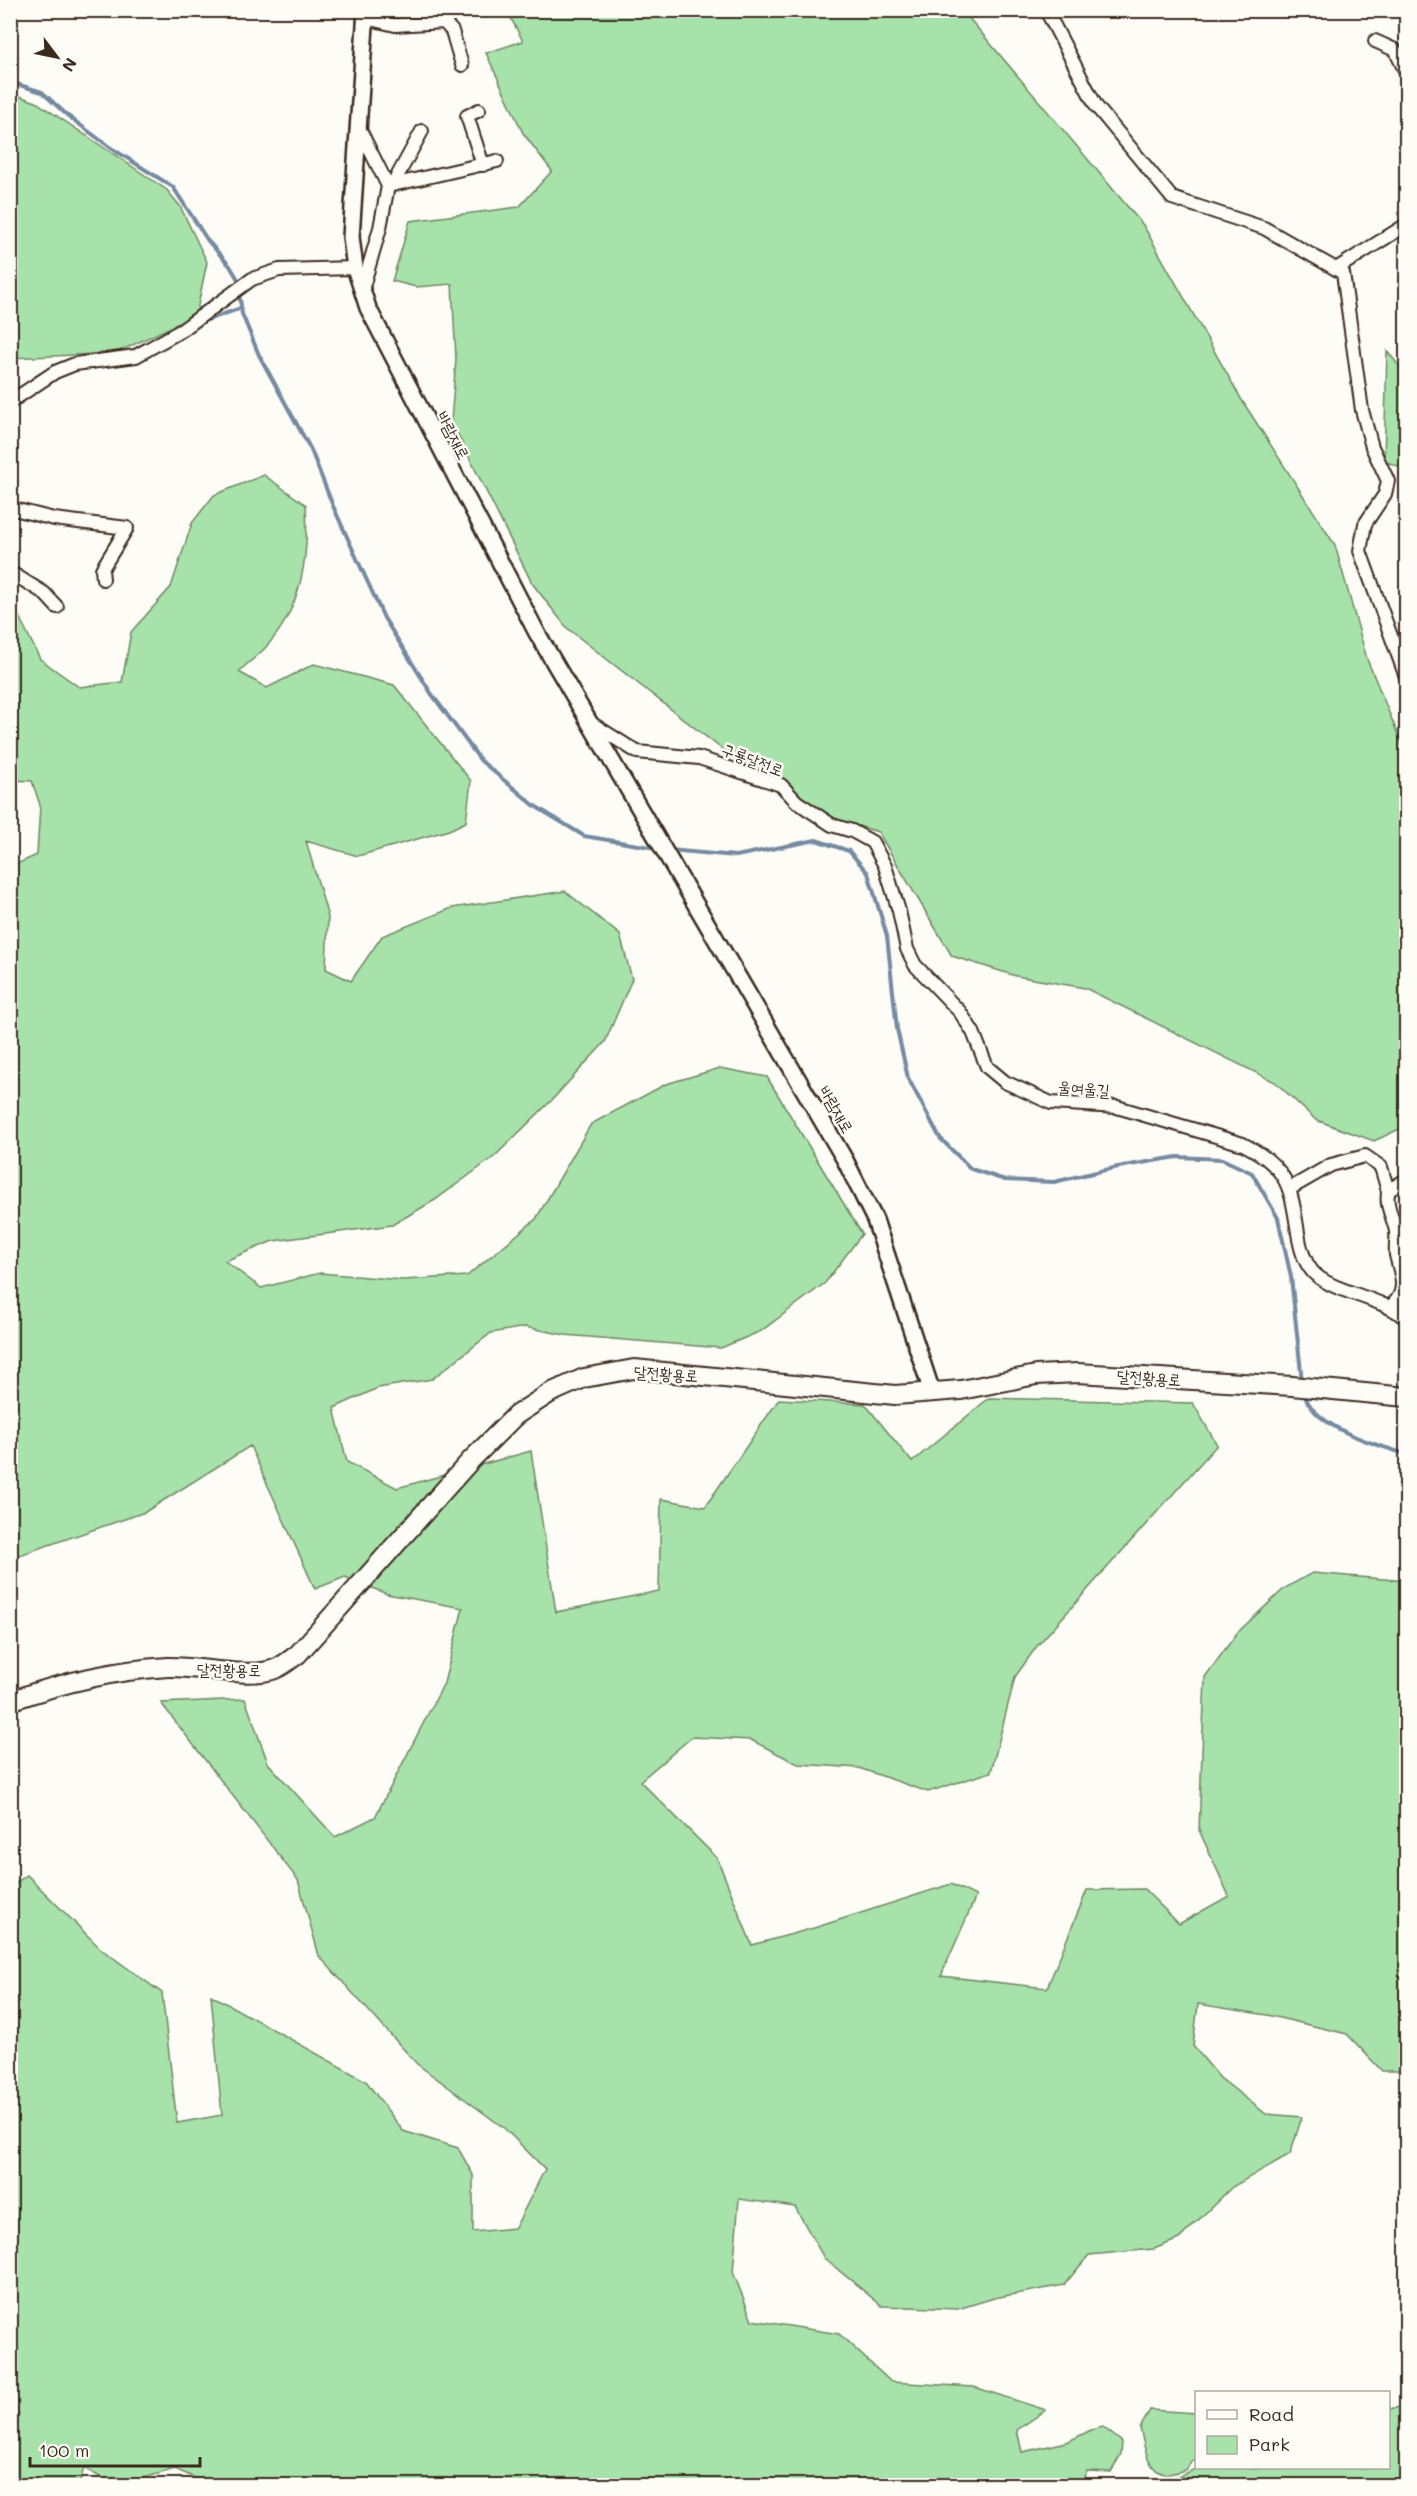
<svg xmlns="http://www.w3.org/2000/svg" width="1417" height="2496" viewBox="0 0 1417 2496" font-family="Mali,'Poor Story',sans-serif">
<style>
.green{fill:#a6e2a9;stroke:#708664;stroke-width:1.5}
.lines{fill:none;stroke-linecap:round;stroke-linejoin:round}
.stream{stroke:#758aa0;stroke-width:4}
.minor-casing{stroke:#3b2a1e;stroke-width:16}
.tertiary-casing{stroke:#3b2a1e;stroke-width:20}
.secondary-casing{stroke:#3b2a1e;stroke-width:22}
.minor{stroke:#fdfcf7;stroke-width:12}
.tertiary{stroke:#fdfcf7;stroke-width:15}
.secondary{stroke:#fdfcf7;stroke-width:18}
.labels{text-anchor:middle;dominant-baseline:central;stroke-width:5;stroke-linejoin:round;paint-order:stroke}
.street-label{font-size:16px;fill:#3b2a1e;stroke:#fdfcf7}
</style>
<rect width="100%" height="100%" fill="#fdfcf7"/>
<filter id="ink" filterUnits="userSpaceOnUse"><feTurbulence type="fractalNoise" baseFrequency=".0167" numOctaves="2"/><feDisplacementMap in="SourceGraphic" scale="12" xChannelSelector="R" yChannelSelector="G"/><feConvolveMatrix kernelMatrix="1 2 1 2 8 2 1 2 1" color-interpolation-filters="sRGB"/></filter>
<g filter="url(#ink)">
<!-- green -->
<g class="green">
<polygon points="507,11 963,11 1143,225 1243,402 1335,545 1367,659 1406,754 1406,1126 1374,1141 1316,1120 1275,1082 1085,988 1016,976 952,956 878,832 796,807 567,628 532,583 451,421 456,359 452,284 416,287 392,281 410,221 519,207 552,171 523,133 486,53 523,41"/>
<polygon points="11,93 36,102 167,190 180,206 207,262 196,315 116,353 11,358"/>
<polygon points="1387,351 1406,374 1406,469 1384,461"/>
<path d="M264,475l42,30c3,52 -4,103 -40,142 -8,9 -19,16 -27,25l28,16 47,-24 80,21 77,96 -5,41 -17,8 -91,26 -52,-15 22,76 -2,52 25,12 31,-45 70,-28 113,-17 55,44 12,44 -27,63 -53,58 -58,57 -59,43 -43,25 -119,16 -48,20 36,27 59,-15 83,7 64,-4 69,-57 55,-95 75,-40 54,-16 47,9 95,157 -37,49 -64,48 -40,17 -156,-13 -40,-8 -34,6 -59,46 -54,9 -44,20 13,54 50,26 134,-37 25,161 103,-21 2,-92 44,8 74,-108 86,5 47,58 77,-64 204,5 24,42 -180,201 -22,31 -24,95 -63,20 -69,-24 -61,-4 -47,-24 -59,-3 -52,44 77,77 35,87 62,-17 137,-44 25,12 -35,80 106,12 40,-98 57,-1 35,35 50,-28 -30,-66 6,-153 32,-44 48,-45 27,-15 94,8v490h-24l-35,-37 -80,-19 -69,-11 -5,42 27,32 46,36 36,3 -12,37 -58,33 -53,52 -25,10 -65,6 -25,30 -70,13 -36,11 -76,-3 -58,-48 -29,-51 -56,-8 -6,73 19,48 87,14 52,48 83,5 72,23 -29,20 5,22 45,-10 24,-12 12,-3 19,15 -1,12 -10,18 -24,-1 -8,15h-866l-38,-17 -59,17 -32,-18 -5,17h-68v-61l8,-11 -9,-11v-515l17,-12 74,74 61,44 15,130 45,-8 -11,-120 155,86 37,50 55,17 15,27v57l42,-4 30,-59 -41,-41 -87,-64 -98,-108 -21,-76 -137,-177 84,-4 23,64 67,74 40,-20 69,-134 19,-75 -76,-14 -42,-17 -30,12 -65,-143 -105,66 -134,46 -1,-691 27,-12 3,-50 -8,-24 -21,-1 -1,-182 30,61 39,28 43,-5 9,-50 40,-45 21,-64 22,-28z"/>
<polygon points="1406,2406 1406,2485 1158,2485 1198,2468 1388,2468 1389,2409"/>
<path d="M1150,2410l46,3v48l-5,1 -5,8c-6,1 -14,4 -20,4 -19,-1 -22,-31 -26,-46z"/>
</g>
<g class="lines">
<!-- stream -->
<g class="stream">
<polyline points="10,82 42,92 68,116 111,148 173,187 208,241 230,266 239,281"/>
<polyline points="240,299 242,314 259,355 311,450 333,506 384,618 431,693 481,761 535,806 584,836 656,848"/>
<polyline points="207,320 241,308"/>
<polyline points="130,352 145,344"/>
<polyline points="33,379 55,366"/>
<polyline points="669,850 736,856 816,840 849,851 868,873 887,936 897,1029 908,1078 940,1138 971,1169 1005,1180 1054,1182 1118,1167 1177,1157 1222,1159 1252,1173 1278,1218 1291,1277 1302,1382"/>
<path d="M1304,1392c7,35 72,53 102,62"/>
</g>
<!-- minor casing -->
<g class="minor-casing">
<g id="minor">
<polyline points="1046,10 1096,106 1172,198 1264,228 1343,273 1362,410 1372,447 1388,481 1385,494 1365,524 1360,551 1406,677"/>
<polyline points="366,18 395,25 444,22 452,31 462,65"/>
<polyline points="1375,41 1395,50 1406,72"/>
<polyline points="479,110 467,116 483,165"/>
<polyline points="359,128 388,186 380,228 362,290"/>
<polyline points="393,184 422,131"/>
<polyline points="388,186 497,161"/>
<polyline points="1336,269 1406,225"/>
<polyline points="10,402 55,372 75,364 136,356 182,330 252,279 279,270 355,268"/>
<polyline points="10,508 54,519 127,528 102,569 103,579"/>
<polyline points="10,572 44,593 57,607"/>
<path d="M591,723l46,29 62,6 82,27 16,17 35,23 20,6 20,11 13,24 14,45 8,38 8,16 45,47 13,20 14,35 18,15 46,21 66,4 126,37c45,23 48,43 55,89 2,14 5,27 14,38 18,22 70,25 94,48"/>
<polyline points="1291,1188 1331,1165 1365,1156 1381,1167 1388,1191"/>
<path d="M1390,1307c19,-16 11,-31 6,-52 -1,-8 1,-16 0,-24 -3,-14 -12,-28 -7,-41l17,-10"/>
</g>
</g>
<!-- tertiary casing -->
<g class="tertiary-casing">
<polyline id="tertiary" points="366,10 351,237 355,268 368,308 537,633 845,1160 875,1220 932,1392"/>
</g>
<!-- secondary casing -->
<g class="secondary-casing">
<path id="secondary" d="M10,1701c51,-18 105,-31 158,-34 29,-1 81,12 107,2 8,-3 16,-10 23,-15l173,-194 45,-45 34,-22 34,-15 50,-9 261,26 66,-5 75,-15 42,-2 214,13 114,11"/>
</g>
<!-- minor -->
<use href="#minor" class="minor"/>
<!-- tertiary -->
<use href="#tertiary" class="tertiary"/>
<!-- secondary -->
<use href="#secondary" class="secondary"/>
</g>
</g>
<g class="labels">
<!-- street labels -->
<g class="street-label">
<text transform="translate(454 435) rotate(63)">바람재로</text>
<text transform="translate(753 759) rotate(21)">구룡달전로</text>
<text transform="translate(1084 1088) rotate(4)">울여울길</text>
<text transform="translate(837 1109) rotate(60)">바람재로</text>
<text transform="translate(666 1373) rotate(4)">달전황용로</text>
<text transform="translate(1149 1377) rotate(4)">달전황용로</text>
<text transform="translate(229 1669) rotate(1)">달전황용로</text>
</g>
</g>
<!-- margin -->
<rect width="1417" height="2496" fill="none" stroke="#fdfcf7" stroke-width="36"/>
<rect x="18" y="18" width="1381" height="2460" fill="none" stroke="#3b2a1e" stroke-width="2" filter="url(#ink)"/>
<!-- legend -->
<rect x="1195" y="2391" width="195" height="78" fill="#fdfcf7" stroke="#afa8a0" stroke-width="1.5"/>
<rect x="1207" y="2410" width="30" height="9" fill="#fdfcf7" stroke="#afa8a0" stroke-width="1.5"/>
<text x="1249" y="2421" font-size="18" fill="#3b2a1e">Road</text>
<rect x="1207" y="2436" width="30" height="18" fill="#a6e2a9" stroke="#afa8a0" stroke-width="1.5"/>
<text x="1249" y="2451" font-size="18" fill="#3b2a1e">Park</text>
<!-- north arrow -->
<g transform="translate(57 57) rotate(122)" stroke="#fdfcf7" stroke-width="4.5" paint-order="stroke">
<path d="M0-4.5L10 22L0 15L-10 22Z" fill="#3b2a1e"/>
<text y="-9" font-size="16" font-weight="bold" text-anchor="middle" fill="#3b2a1e">N</text>
</g>
<!-- scale -->
<path d="M30 2457v9h170v-9" fill="none" stroke="#3b2a1e" stroke-width="3"/>
<text x="39" y="2457" font-size="18" fill="#3b2a1e" stroke="#fdfcf7" stroke-width="4.5" paint-order="stroke">100 m</text>
</svg>
